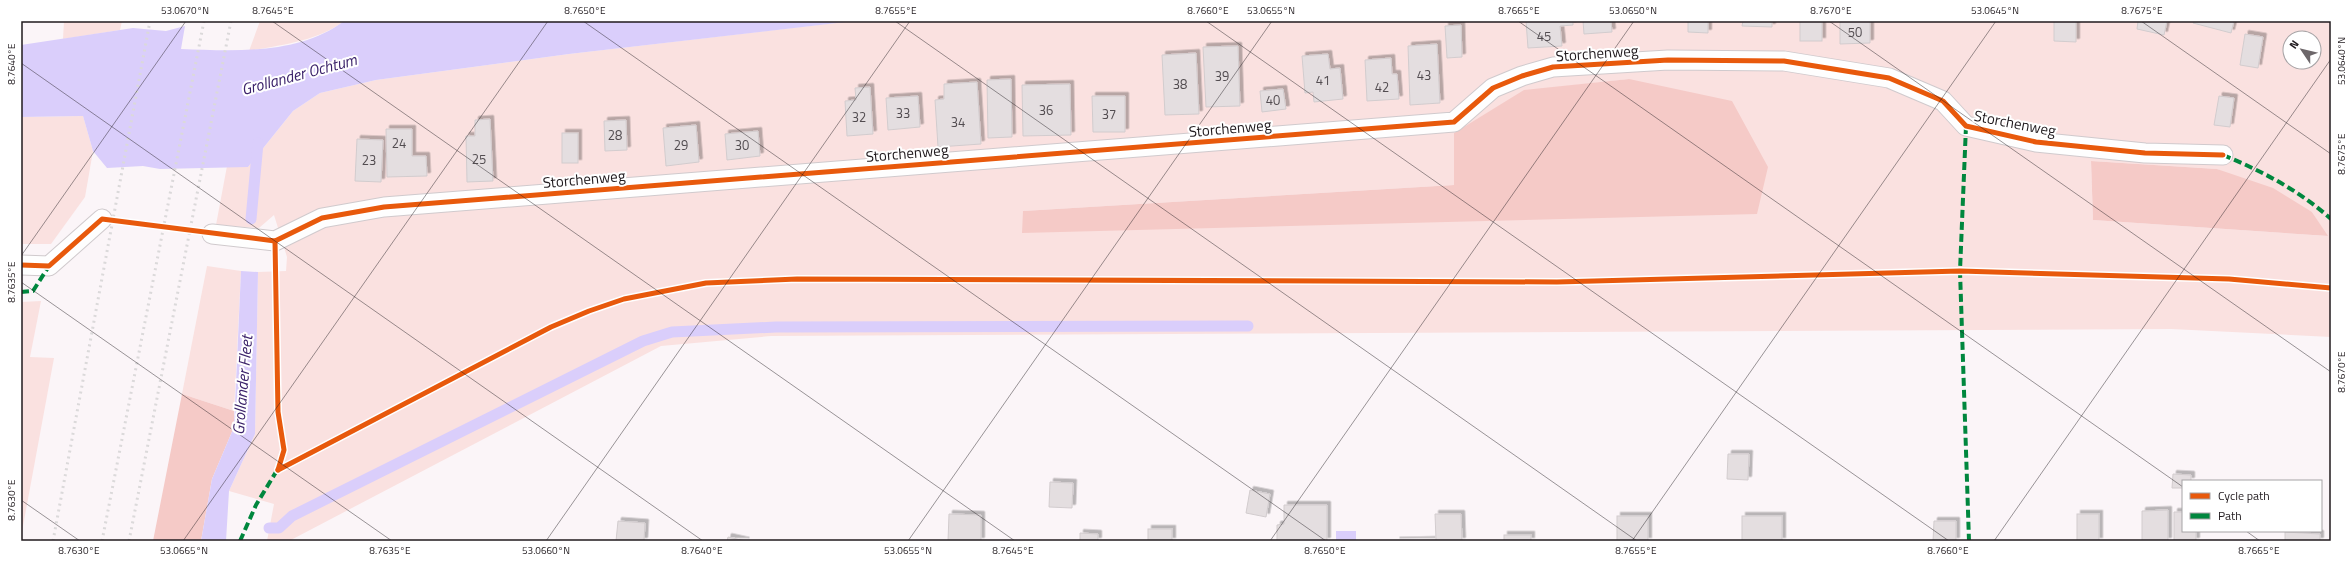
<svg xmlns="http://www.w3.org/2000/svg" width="2352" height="562" viewBox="0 0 2352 562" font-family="'Titillium Web',sans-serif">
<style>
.green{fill:#fae1e0;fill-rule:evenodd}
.forest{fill:#f5cac7}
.water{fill:#dacefb}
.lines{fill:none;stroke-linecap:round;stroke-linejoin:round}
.stream{stroke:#dacefb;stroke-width:11}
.building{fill:#e4dee0;stroke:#d2ccce;filter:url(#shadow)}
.lane-casing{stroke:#d0cacd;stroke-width:21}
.lane{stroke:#fefefe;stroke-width:19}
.rail{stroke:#dbd9da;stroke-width:3;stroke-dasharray:2 4;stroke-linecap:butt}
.quiet{stroke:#00873e;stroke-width:4;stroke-dasharray:8 4;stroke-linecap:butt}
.cycleway-casing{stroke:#fff;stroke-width:8}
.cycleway{stroke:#e8590c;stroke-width:5}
.ticks{fill:none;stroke:#201a1e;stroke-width:1;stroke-opacity:0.45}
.labels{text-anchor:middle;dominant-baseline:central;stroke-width:4;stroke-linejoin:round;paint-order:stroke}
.number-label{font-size:13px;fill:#524c50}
.street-label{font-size:15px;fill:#201a1e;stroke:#fff}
.water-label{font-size:16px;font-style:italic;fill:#3b226a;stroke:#fff}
.neatline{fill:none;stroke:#201a1e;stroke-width:1.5}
.ticks-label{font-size:10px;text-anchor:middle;fill:#201a1e}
</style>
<defs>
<filter id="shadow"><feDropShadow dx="3.5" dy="-3.5" stdDeviation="0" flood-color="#0004"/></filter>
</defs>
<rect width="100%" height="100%" fill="#fbf5f8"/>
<!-- green -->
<g class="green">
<polygon points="64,21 122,21 120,30 63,39"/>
<path d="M260,21h84c-26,20 -63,24 -95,30z"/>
<path d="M852,21h1479v316l-160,-8 -1400,7 -110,10 -372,195h-22l7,-37 -45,-13 26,-57 3,-162 28,-1 1,-14 -13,-42 -15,13 -43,-3 11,-59 21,1 45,-56 27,-18 56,-13 193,-26zM2290,38h24v24h-24zM1629,79l127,135 -733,-3 431,-26v-52l70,-42zM2091,161l126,8 95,43 15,24 -234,-16z"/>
<polygon points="83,116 93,151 85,197 51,244 21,244 21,117"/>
<polygon points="207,266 241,271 234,411 182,394"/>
<polygon points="41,301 30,357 54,358 21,537 21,302"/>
</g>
<!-- forest -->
<g class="forest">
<polygon points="1629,79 1732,101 1768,167 1757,214 1022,233 1023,211 1454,185 1454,133 1524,90"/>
<polygon points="2091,161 2217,169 2273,188 2312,212 2328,236 2093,220"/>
<polygon points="182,394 234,411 234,427 212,479 201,541 153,541"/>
</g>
<!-- water -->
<g class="water">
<path d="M344,21h510l-285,33 -193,26 -56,13 -27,18 -45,56 -88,2 -17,-3 -36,2 -14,-17 -10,-35 -62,1v-72l112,-17 33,3 19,-5 -4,23c54,2 118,6 163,-28z"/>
<polygon points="241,271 258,272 255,434 229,491 226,541 201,541 212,479 234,427"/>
<rect x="1336" y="531" width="20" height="10"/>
</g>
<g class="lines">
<!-- stream -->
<g class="stream">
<polyline points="251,219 258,143"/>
<polyline points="269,528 279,528 292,516 643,341 672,332 776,327 1248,326"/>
</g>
</g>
<!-- building -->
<g class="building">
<polygon points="1526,21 1573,21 1573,25 1560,26 1562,46 1528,48"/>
<polygon points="1583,21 1611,21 1612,32 1584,34"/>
<polygon points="1688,21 1708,21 1708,33 1688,32"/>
<polygon points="1743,21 1772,21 1772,27 1742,26"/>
<rect x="1800" y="21" width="22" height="20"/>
<polygon points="1840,21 1870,21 1870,43 1840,44"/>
<polygon points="2054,21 2076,21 2076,42 2054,41"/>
<polygon points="2138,21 2167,21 2164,35 2137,29"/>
<polygon points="2194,21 2234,21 2231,33 2193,23"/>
<polygon points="1461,25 1462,57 1447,58 1445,26"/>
<polygon points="2245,34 2263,37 2258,68 2240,65"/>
<polygon points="1437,44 1440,103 1410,105 1408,46"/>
<polygon points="1238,46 1240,106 1206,107 1203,47"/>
<polygon points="1196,53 1199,114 1165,115 1162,55"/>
<polygon points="1328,54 1330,69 1340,68 1343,99 1314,102 1313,92 1305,93 1302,56"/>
<polygon points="1391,58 1392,74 1397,74 1399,99 1367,101 1365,60"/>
<polygon points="1011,79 1012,137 988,138 987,80"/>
<polygon points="977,82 981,144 938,147 935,100 944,99 944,84"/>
<polygon points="1070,84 1071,135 1023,136 1022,85"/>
<polygon points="870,87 873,134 847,136 845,101 856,100 855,88"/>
<polygon points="1283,89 1286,109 1262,112 1260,91"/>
<polygon points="918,96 920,127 888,130 886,98"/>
<polygon points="1092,96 1125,96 1125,132 1093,132"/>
<polygon points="2219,96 2234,98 2230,127 2214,125"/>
<polygon points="490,119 493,181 467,182 466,136 475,136 475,120"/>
<polygon points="626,120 627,150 605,151 604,121"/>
<polygon points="696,125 699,162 666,166 663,128"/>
<polygon points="386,129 412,129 412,156 426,156 427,176 387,177"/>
<polygon points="758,131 760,156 727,160 725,134"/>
<rect x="562" y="133" width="16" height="30"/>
<polygon points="357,139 383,140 381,182 355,181"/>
<polygon points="1728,454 1749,454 1748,480 1727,479"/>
<polygon points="2173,474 2191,475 2191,481 2183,481 2183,488 2172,488"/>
<polygon points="1050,482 1073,483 1072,508 1049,507"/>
<polygon points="1250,490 1270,494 1266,517 1246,513"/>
<polygon points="1284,505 1327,505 1327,541 1277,541 1277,525 1284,524"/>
<polygon points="2168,510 2168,541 2142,541 2142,511"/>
<polygon points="2174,512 2183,512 2183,531 2196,531 2196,541 2174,541"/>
<polygon points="949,514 981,515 981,541 948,541"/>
<polygon points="1435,514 1461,514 1462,541 1396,541 1436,540"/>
<rect x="2077" y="514" width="22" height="27"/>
<rect x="1617" y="516" width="31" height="25"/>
<rect x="1742" y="516" width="40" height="25"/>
<polygon points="618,521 645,523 644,541 616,541"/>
<polygon points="1934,521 1956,521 1956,541 1933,541"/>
<rect x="1148" y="529" width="24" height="12"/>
<polygon points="2285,532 2320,534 2320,541 2285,541"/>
<polygon points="1080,533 1098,534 1098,541 1080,541"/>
<rect x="1504" y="535" width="27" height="6"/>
<polygon points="728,537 746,541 727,541"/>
</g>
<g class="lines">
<!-- lane casing -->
<g class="lane-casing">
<g id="lane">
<polyline points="212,234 275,241 322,218 384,207 1454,122 1493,88 1522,76 1553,67 1668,60 1784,61 1889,78 1943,101 1966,126 2036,142 2145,153 2223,155"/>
<polyline points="21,265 49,266 102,219"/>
</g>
</g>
<!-- lane -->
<use href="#lane" class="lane"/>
<!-- rail -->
<g class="rail">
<polyline points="53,541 150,21"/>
<polyline points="102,541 204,21"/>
<polyline points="129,541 231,21"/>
</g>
<!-- quiet -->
<g class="quiet">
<polyline points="1966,126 1960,271 1969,541"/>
<path d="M2223,155c39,16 77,36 108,64"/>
<polyline points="21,292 33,291 49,266"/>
<polyline points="240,541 256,505 279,467"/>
</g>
<!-- cycleway casing -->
<g class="cycleway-casing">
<g id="cycleway">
<polyline points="275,241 278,412 284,450 278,470"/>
<polyline points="21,265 49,266 102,219 275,241 322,218 384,207 1454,122 1493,88 1522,76 1553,67 1668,60 1784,61 1889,78 1943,101 1966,126 2036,142 2145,153 2223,155"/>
<polyline points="278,470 551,327 589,311 624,299 706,283 797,279 1557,282 1960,271 2229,279 2331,288"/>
</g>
</g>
<!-- cycleway -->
<use href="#cycleway" class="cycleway"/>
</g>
<!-- ticks -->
<path class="ticks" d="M272,21l743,520M583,21l743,520M895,21l742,520M1206,21l743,520M1518,21l665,466M1829,21l502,351M2141,21l190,133M21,63l682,478M21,256l165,-235M21,282l371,259M21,500l59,41M2246,531l14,10M183,541l365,-520M546,541l364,-520M908,541l364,-520M1270,541l364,-520M1632,541l364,-520M1994,541l337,-482"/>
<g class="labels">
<!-- number labels -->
<g class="number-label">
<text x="1855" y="32">50</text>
<text x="1544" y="36">45</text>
<text x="1424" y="75">43</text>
<text x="1222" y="76">39</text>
<text x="1323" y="80">41</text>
<text x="1180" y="84">38</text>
<text x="1382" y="87">42</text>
<text x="1273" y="100">40</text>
<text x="1046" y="110">36</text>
<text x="903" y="113">33</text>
<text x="1109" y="114">37</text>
<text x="859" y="117">32</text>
<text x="958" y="122">34</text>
<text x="615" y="135">28</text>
<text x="399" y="143">24</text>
<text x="681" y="145">29</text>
<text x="742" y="145">30</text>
<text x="479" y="159">25</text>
<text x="369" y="160">23</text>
</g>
<!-- street labels -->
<g class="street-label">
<text transform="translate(1597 53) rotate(-4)">Storchenweg</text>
<text transform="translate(2015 123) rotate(11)">Storchenweg</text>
<text transform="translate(1230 128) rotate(-5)">Storchenweg</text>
<text transform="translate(907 153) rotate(-5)">Storchenweg</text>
<text transform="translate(584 179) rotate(-5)">Storchenweg</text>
</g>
<!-- water labels -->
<g class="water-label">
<text transform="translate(299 74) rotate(-15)">Grollander Ochtum</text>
<text transform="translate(242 385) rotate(-85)">Grollander Fleet</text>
</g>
</g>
<!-- border -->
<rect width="2352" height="562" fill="none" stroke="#ffffff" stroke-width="44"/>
<!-- legend -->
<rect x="2182" y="480" width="140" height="52" fill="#ffffff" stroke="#a6a3a5"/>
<rect x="2190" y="493" width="20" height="6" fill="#e8590c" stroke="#a6a3a5"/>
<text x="2218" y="500" font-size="12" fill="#201a1e">Cycle path</text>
<rect x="2190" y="513" width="20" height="6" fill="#00873e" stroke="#a6a3a5"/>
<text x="2218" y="520" font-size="12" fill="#201a1e">Path</text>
<!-- north arrow -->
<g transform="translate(2302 50) rotate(305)"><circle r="19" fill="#ffffff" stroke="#a6a3a5"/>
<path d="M0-3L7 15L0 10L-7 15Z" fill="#6d676a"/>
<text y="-6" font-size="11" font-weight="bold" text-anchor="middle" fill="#201a1e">N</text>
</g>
<rect x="22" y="22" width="2308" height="518" class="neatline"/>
<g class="ticks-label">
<text x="185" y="14">53.0670°N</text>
<text x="273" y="14">8.7645°E</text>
<text x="585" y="14">8.7650°E</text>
<text x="896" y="14">8.7655°E</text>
<text x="1208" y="14">8.7660°E</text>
<text x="1271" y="14">53.0655°N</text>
<text x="1519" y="14">8.7665°E</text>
<text x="1633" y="14">53.0650°N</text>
<text x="1831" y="14">8.7670°E</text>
<text x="1995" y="14">53.0645°N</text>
<text x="2142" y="14">8.7675°E</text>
<text transform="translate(2341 61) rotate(-90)" y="4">53.0640°N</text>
<text transform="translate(11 64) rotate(-90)" y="4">8.7640°E</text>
<text transform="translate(2341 154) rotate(-90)" y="4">8.7675°E</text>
<text transform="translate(11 282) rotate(-90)" y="4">8.7635°E</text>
<text transform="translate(2341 372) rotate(-90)" y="4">8.7670°E</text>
<text transform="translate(11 500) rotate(-90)" y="4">8.7630°E</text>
<text x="79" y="554">8.7630°E</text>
<text x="184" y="554">53.0665°N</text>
<text x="390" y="554">8.7635°E</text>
<text x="546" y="554">53.0660°N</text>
<text x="702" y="554">8.7640°E</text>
<text x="908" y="554">53.0655°N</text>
<text x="1013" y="554">8.7645°E</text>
<text x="1325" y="554">8.7650°E</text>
<text x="1636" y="554">8.7655°E</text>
<text x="1948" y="554">8.7660°E</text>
<text x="2259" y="554">8.7665°E</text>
</g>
</svg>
